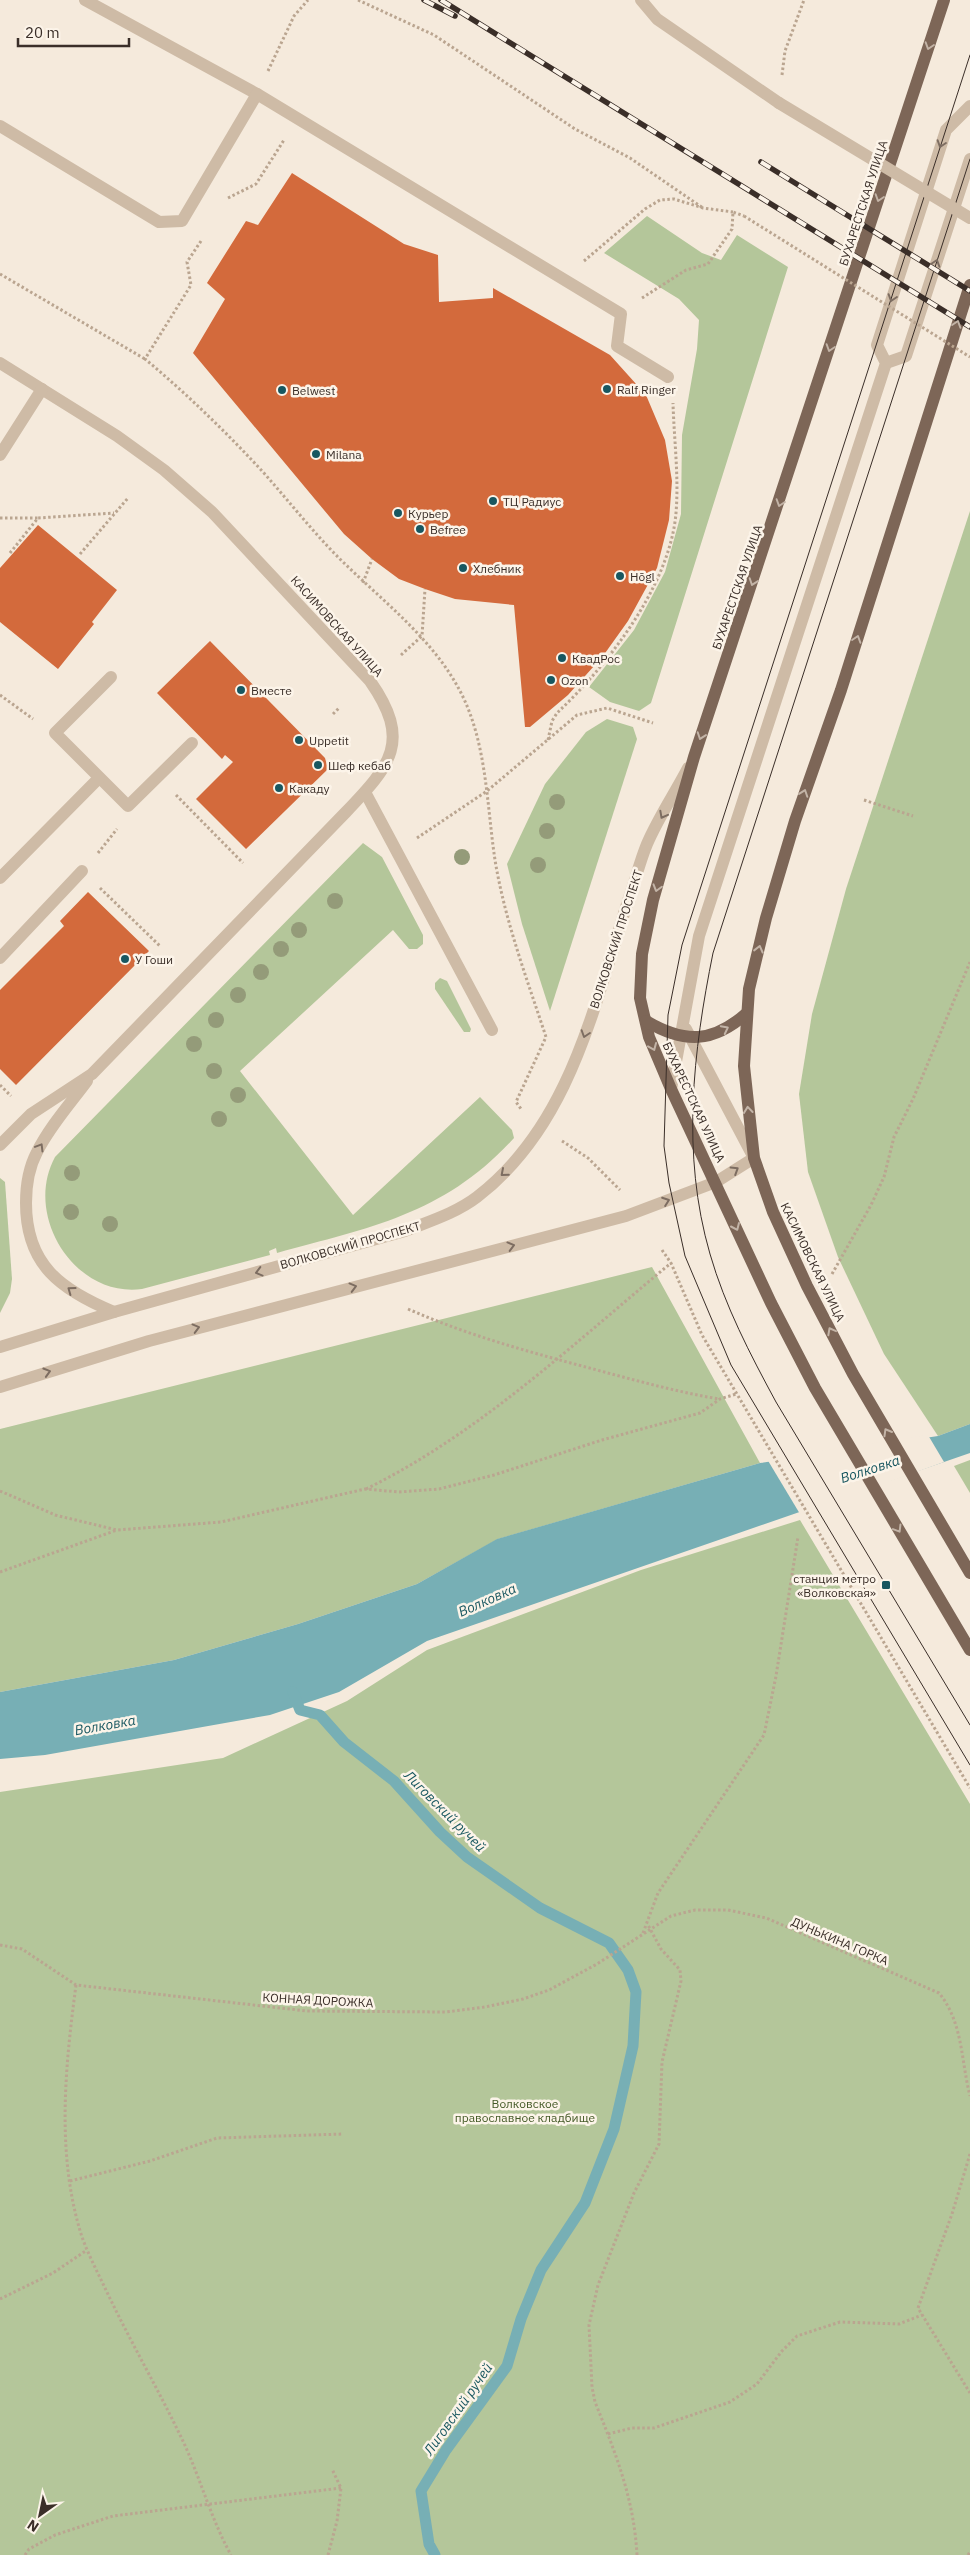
<svg xmlns="http://www.w3.org/2000/svg" width="970" height="2555" viewBox="0 0 970 2555" font-family="'IBM Plex Sans',sans-serif">
<style>
.green{fill:#b4c69a}
.water{fill:#77afb5}
.pier{fill:#f5eadc}
.lines{fill:none;stroke-linecap:round;stroke-linejoin:round}
.stream{stroke:#77afb5;stroke-width:11}
.building{fill:#d36a3c}
.path{stroke:#baa590;stroke-width:3;stroke-dasharray:2.5 2.5;stroke-linecap:butt}
.minor{stroke:#cebba6;stroke-width:12}
.major{stroke:#7d6657;stroke-width:12}
.tram{stroke:#3a2e28;stroke-width:1}
.rail-casing{stroke:#3a2e28;stroke-width:5.5}
.rail{stroke:#fcf4e9;stroke-width:4;stroke-dasharray:11;stroke-linecap:butt}
.path-bridge{stroke:#baa590;stroke-width:3;stroke-dasharray:2.5 2.5;stroke-linecap:butt}
.minor-bridge{stroke:#cebba6;stroke-width:12}
.tree{fill:#949b79}
.oneway{stroke:#c3b4a7}
.oneway2{stroke:#7d6d61}
.poi-dot{fill:#185760;stroke:#fcf4e9;stroke-width:2}
.labels{text-anchor:middle;dominant-baseline:central;stroke-width:5;stroke-linejoin:round;paint-order:stroke}
.street-label{font-size:12px;fill:#3a2e28;stroke:#fcf4e9}
.poi-label{font-size:12px;fill:#3a2e28;stroke:#fcf4e9;text-anchor:start}
.park-label{font-size:12px;fill:#455b28;stroke:#fcf4e9}
.water-label{font-size:14px;font-style:italic;fill:#185760;stroke:#fcf4e9}
</style>
<rect width="100%" height="100%" fill="#f5eadc"/>
<!-- green -->
<g class="green">
<polygon points="647,216 702,253 721,260 737,235 788,267 651,703 639,711 610,702 589,687 634,630 665,572 681,514 682,435 697,349 699,320 679,299 604,253"/>
<polygon points="970,511 970,1424 938,1436 884,1354 838,1257 808,1172 799,1094 812,1014 846,889"/>
<polygon points="607,719 633,727 637,739 550,1011 522,924 507,864 545,784 586,732"/>
<path d="M363,843l19,14 41,78v9l-6,5h-8l-16,-19 -153,141 113,144 127,-118 32,33 2,8c-69,76 -142,89 -237,115l-1,-5 -7,3 1,4 -128,34c-67,9 -119,-73 -87,-132z"/>
<polygon points="440,978 447,981 471,1029 470,1032 464,1032 435,989 435,983"/>
<polygon points="0,1178 5,1182 12,1279 10,1293 0,1313"/>
<polygon points="652,1267 760,1463 498,1539 417,1584 298,1624 174,1660 0,1692 0,1429"/>
<polygon points="970,1460 970,1493 954,1466"/>
<polygon points="800,1520 970,1804 970,2555 0,2555 0,1792 223,1758 347,1701 427,1650 641,1570"/>
</g>
<!-- water -->
<polygon class="water" points="970,1424 970,1453 427,1641 339,1692 270,1715 45,1755 0,1759 0,1692 174,1660 298,1624 417,1584 497,1539 760,1463 938,1436"/>
<!-- pier -->
<polygon class="pier" points="928,1435 944,1462 800,1514 767,1459"/>
<g class="lines">
<!-- stream -->
<polyline class="stream" points="293,1692 300,1710 320,1715 344,1742 394,1781 440,1832 467,1857 540,1908 609,1943 628,1970 636,1992 633,2046 614,2129 585,2203 541,2270 521,2319 507,2366 446,2450 421,2491 429,2544 435,2555"/>
</g>
<!-- building -->
<g class="building">
<polygon points="292,173 404,244 438,255 439,302 493,298 493,288 610,355 646,395 665,440 672,481 669,520 657,568 628,621 603,656 568,695 530,727 525,727 514,605 455,599 425,589 399,579 372,559 344,534 193,353 225,299 207,283 246,221 258,225"/>
<polygon points="38,525 117,590 92,622 94,624 58,669 0,622 0,568"/>
<polygon points="210,641 325,758 328,769 246,849 196,799 233,762 225,755 222,759 157,693"/>
<polygon points="88,892 149,951 16,1085 0,1069 0,990 64,926 60,921"/>
</g>
<g class="lines">
<!-- path -->
<g class="path">
<polyline points="358,0 434,35 575,129 630,158 703,208"/>
<polyline points="268,71 294,16 308,0"/>
<polyline points="782,75 785,51 804,0"/>
<polyline points="228,198 256,184 284,140"/>
<path d="M201,241l-14,21 4,23 -46,74c42,35 81,73 118,113 24,27 46,55 71,81 45,46 102,86 130,146 23,50 23,108 31,161 10,61 32,119 51,177l-30,65 5,7"/>
<polyline points="584,261 645,209 660,200 674,199 703,208 733,212"/>
<polyline points="0,274 145,359"/>
<polyline points="642,298 686,270 708,264 732,229 733,212 744,216"/>
<polyline points="0,518 38,518"/>
<polyline points="10,553 38,518 114,513"/>
<polyline points="80,554 128,498"/>
<polyline points="363,583 372,559"/>
<polyline points="401,655 422,636 425,589"/>
<polyline points="0,695 33,719"/>
<polyline points="333,714 339,708"/>
<path d="M548,740l4,-19 5,-8c51,-48 113,-128 119,-200 3,-36 -2,-74 -3,-110"/>
<polyline points="176,795 243,863"/>
<polyline points="864,800 913,816"/>
<polyline points="417,838 487,791 577,715 607,708 653,723"/>
<polyline points="98,853 117,829"/>
<polyline points="100,888 161,947"/>
<polyline points="0,1085 11,1096"/>
<polyline points="562,1141 588,1158 620,1190"/>
<polyline points="662,1250 671,1263 702,1335 970,1788"/>
<polyline points="832,1274 871,1205 884,1177 894,1137 913,1099 970,962"/>
<path d="M408,1309c57,25 114,41 174,57 45,12 90,25 137,33"/>
<path d="M366,1489c114,-56 207,-145 305,-226"/>
<polyline points="0,1491 55,1515 117,1530 221,1522 365,1489 399,1492 439,1489 494,1475 602,1440 700,1413 720,1399 736,1394"/>
<polyline points="0,1572 117,1530"/>
<polyline points="643,1933 658,1893 764,1735 776,1676 798,1537"/>
<path d="M0,1945l22,4 54,36 231,26 139,1 39,-5 38,-8 26,-9 48,-26 74,-48 24,-6h33l38,8 173,75c24,29 22,68 31,103"/>
<path d="M76,1985c-11,83 -20,171 6,252 6,17 15,34 23,51 24,51 52,99 76,149 19,39 29,80 50,118"/>
<polyline points="970,2154 952,2214 918,2308 970,2393"/>
<polyline points="70,2181 150,2161 217,2138 343,2134"/>
<polyline points="0,2299 53,2273 87,2250"/>
<polyline points="608,2434 632,2428 654,2428 730,2402 757,2384 782,2351 797,2336 840,2322 899,2324 922,2315"/>
<polyline points="25,2555 29,2549 55,2535 113,2516 341,2488"/>
<polyline points="328,2555 337,2521 341,2488 332,2469"/>
<path d="M637,2555c-3,-56 -21,-101 -42,-153l-3,-15 -3,-62 9,-40 36,-92 25,-49 3,-82 19,-81 -1,-11 -19,-21 -13,-24"/>
<polyline points="968,2555 970,2552"/>
</g>
<!-- minor -->
<g class="minor">
<polyline points="85,0 257,94 621,314 617,346 668,377"/>
<polyline points="641,0 657,19 779,103"/>
<polyline points="0,126 159,222 182,221 257,94"/>
<path d="M0,363l117,73 47,34 48,42 158,169c42,60 21,84 -24,131l-254,262 -61,40 -31,31"/>
<polyline points="886,363 906,356 970,159"/>
<polyline points="0,455 42,389"/>
<polyline points="111,677 55,733 128,806 192,743"/>
<polyline points="365,792 492,1030"/>
<polyline points="0,878 99,778"/>
<polyline points="0,958 82,871"/>
<path d="M87,1081c-17,23 -37,45 -50,71 -9,17 -11,33 -11,51 0,62 35,87 88,109"/>
<polyline points="671,1089 699,936 886,363 877,345 946,130 970,106"/>
<path d="M0,1347l114,-35 291,-81c25,-10 51,-18 72,-34 95,-73 117,-194 153,-302 6,-17 10,-34 17,-51 11,-26 28,-51 41,-76"/>
<polyline points="0,1387 149,1341 626,1216 716,1182 754,1158 686,1029"/>
</g>
<!-- major -->
<g class="major">
<polyline points="944,0 694,757 653,900 642,954 640,998 649,1037 671,1089 771,1303 815,1388 970,1650"/>
<polyline points="970,285 841,690 795,821 766,918 749,989 744,1066 754,1158 773,1212 807,1286 853,1374 970,1573"/>
<path d="M646,1021c39,23 67,22 101,-8"/>
</g>
<!-- tram -->
<g class="tram">
<polyline points="970,55 682,945 668,1015 664,1146 669,1183 685,1256 731,1365 970,1765"/>
<path d="M970,159l-257,794c-20,99 -32,201 -3,301 15,52 40,100 66,148l194,323"/>
</g>
<!-- rail casing -->
<g class="rail-casing">
<g id="rail">
<polyline points="424,0 455,16"/>
<polyline points="441,0 970,327"/>
<polyline points="761,162 970,291"/>
</g>
</g>
<!-- rail -->
<use href="#rail" class="rail"/>
<!-- path-bridge -->
<polyline class="path-bridge" points="744,216 970,357"/>
<!-- minor-bridge -->
<polyline class="minor-bridge" points="779,103 970,218"/>
</g>
<!-- trees -->
<g class="tree">
<circle cx="557" cy="802" r="8"/>
<circle cx="547" cy="831" r="8"/>
<circle cx="462" cy="857" r="8"/>
<circle cx="538" cy="865" r="8"/>
<circle cx="335" cy="901" r="8"/>
<circle cx="299" cy="930" r="8"/>
<circle cx="281" cy="949" r="8"/>
<circle cx="261" cy="972" r="8"/>
<circle cx="238" cy="995" r="8"/>
<circle cx="216" cy="1020" r="8"/>
<circle cx="194" cy="1044" r="8"/>
<circle cx="214" cy="1071" r="8"/>
<circle cx="238" cy="1095" r="8"/>
<circle cx="219" cy="1119" r="8"/>
<circle cx="72" cy="1173" r="8"/>
<circle cx="71" cy="1212" r="8"/>
<circle cx="110" cy="1224" r="8"/>
</g>
<!-- one-way arrows -->
<defs><path id="oneway-chevron" d="M-2-3.5L2.5 0L-2 3.5" fill="none" stroke-width="1.6" stroke-linecap="round" stroke-linejoin="round" transform="scale(1.25)"/></defs>
<g class="oneway">
<use href="#oneway-chevron" transform="translate(929 46) rotate(108)"/>
<use href="#oneway-chevron" transform="translate(879 198) rotate(108)"/>
<use href="#oneway-chevron" transform="translate(957 324) rotate(-72)"/>
<use href="#oneway-chevron" transform="translate(830 348) rotate(108)"/>
<use href="#oneway-chevron" transform="translate(780 503) rotate(108)"/>
<use href="#oneway-chevron" transform="translate(753 582) rotate(109)"/>
<use href="#oneway-chevron" transform="translate(857 639) rotate(-72)"/>
<use href="#oneway-chevron" transform="translate(701 736) rotate(109)"/>
<use href="#oneway-chevron" transform="translate(804 793) rotate(-71)"/>
<use href="#oneway-chevron" transform="translate(657 888) rotate(106)"/>
<use href="#oneway-chevron" transform="translate(759 949) rotate(-76)"/>
<use href="#oneway-chevron" transform="translate(725 1029) rotate(-27)"/>
<use href="#oneway-chevron" transform="translate(653 1047) rotate(67)"/>
<use href="#oneway-chevron" transform="translate(748 1110) rotate(-96)"/>
<use href="#oneway-chevron" transform="translate(736 1227) rotate(66)"/>
<use href="#oneway-chevron" transform="translate(831 1331) rotate(-118)"/>
<use href="#oneway-chevron" transform="translate(887 1432) rotate(-120)"/>
<use href="#oneway-chevron" transform="translate(898 1529) rotate(59)"/>
</g>
<g class="oneway2">
<use href="#oneway-chevron" transform="translate(941 144) rotate(108)"/>
<use href="#oneway-chevron" transform="translate(936 263) rotate(-72)"/>
<use href="#oneway-chevron" transform="translate(892 298) rotate(108)"/>
<use href="#oneway-chevron" transform="translate(663 815) rotate(118)"/>
<use href="#oneway-chevron" transform="translate(585 1034) rotate(108)"/>
<use href="#oneway-chevron" transform="translate(40 1147) rotate(-59)"/>
<use href="#oneway-chevron" transform="translate(735 1170) rotate(-32)"/>
<use href="#oneway-chevron" transform="translate(504 1173) rotate(139)"/>
<use href="#oneway-chevron" transform="translate(666 1201) rotate(-20)"/>
<use href="#oneway-chevron" transform="translate(511 1246) rotate(-15)"/>
<use href="#oneway-chevron" transform="translate(259 1272) rotate(165)"/>
<use href="#oneway-chevron" transform="translate(353 1287) rotate(-15)"/>
<use href="#oneway-chevron" transform="translate(71 1290) rotate(-144)"/>
<use href="#oneway-chevron" transform="translate(196 1328) rotate(-15)"/>
<use href="#oneway-chevron" transform="translate(47 1372) rotate(-17)"/>
</g>
<!-- markers -->
<g class="poi-dot">
<circle cx="607" cy="389" r="5"/>
<circle cx="282" cy="390" r="5"/>
<circle cx="316" cy="454" r="5"/>
<circle cx="493" cy="501" r="5"/>
<circle cx="398" cy="513" r="5"/>
<circle cx="420" cy="529" r="5"/>
<circle cx="463" cy="568" r="5"/>
<circle cx="620" cy="576" r="5"/>
<circle cx="562" cy="658" r="5"/>
<circle cx="551" cy="680" r="5"/>
<circle cx="241" cy="690" r="5"/>
<circle cx="299" cy="740" r="5"/>
<circle cx="318" cy="765" r="5"/>
<circle cx="279" cy="788" r="5"/>
<circle cx="125" cy="959" r="5"/>
<rect x="881" y="1580" width="10" height="10" rx="2.5"/>
</g>
<g class="labels">
<!-- street labels -->
<g class="street-label">
<text transform="translate(863 203) rotate(-72)">БУХАРЕСТСКАЯ УЛИЦА</text>
<text transform="translate(737 587) rotate(-71)">БУХАРЕСТСКАЯ УЛИЦА</text>
<text transform="translate(337 626) rotate(48)">КАСИМОВСКАЯ УЛИЦА</text>
<text transform="translate(616 939) rotate(-72)">ВОЛКОВСКИЙ ПРОСПЕКТ</text>
<text transform="translate(694 1102) rotate(65)">БУХАРЕСТСКАЯ УЛИЦА</text>
<text transform="translate(350 1245) rotate(-16)">ВОЛКОВСКИЙ ПРОСПЕКТ</text>
<text transform="translate(813 1262) rotate(64)">КАСИМОВСКАЯ УЛИЦА</text>
<text transform="translate(840 1941) rotate(23)">ДУНЬКИНА ГОРКА</text>
<text transform="translate(318 2000) rotate(3)">КОННАЯ ДОРОЖКА</text>
</g>
<!-- poi labels -->
<g class="poi-label">
<text x="617" y="389">Ralf Ringer</text>
<text x="292" y="390">Belwest</text>
<text x="326" y="454">Milana</text>
<text x="503" y="501">ТЦ Радиус</text>
<text x="408" y="513">Курьер</text>
<text x="430" y="529">Befree</text>
<text x="473" y="568">Хлебник</text>
<text x="630" y="576">Hōgl</text>
<text x="572" y="658">КвадРос</text>
<text x="561" y="680">Ozon</text>
<text x="251" y="690">Вместе</text>
<text x="309" y="740">Uppetit</text>
<text x="328" y="765">Шеф кебаб</text>
<text x="289" y="788">Какаду</text>
<text x="135" y="959">У Гоши</text>
<text x="876" y="1578" text-anchor="end">станция метро<tspan x="876" dy="14">«Волковская»</tspan></text>
</g>
<!-- park labels -->
<g class="park-label">
<text x="525" y="2103">Волковское<tspan x="525" dy="14">православное кладбище</tspan></text>
</g>
<!-- water labels -->
<g class="water-label">
<text transform="translate(870 1469) rotate(-18)">Волковка</text>
<text transform="translate(487 1600) rotate(-24)">Волковка</text>
<text transform="translate(105 1725) rotate(-10)">Волковка</text>
<text transform="translate(445 1811) rotate(45)">Лиговский ручей</text>
<text transform="translate(458 2409) rotate(-55)">Лиговский ручей</text>
</g>
</g>
<!-- north arrow -->
<g transform="translate(40 2515) rotate(213)" stroke="#fcf4e9" stroke-width="4" paint-order="stroke">
<path d="M0-4L9 19L0 12L-9 19Z" fill="#3a2e28"/>
<text y="-8" font-size="14" font-weight="bold" text-anchor="middle" fill="#3a2e28">N</text>
</g>
<!-- scale -->
<path d="M18 38v8h111v-8" fill="none" stroke="#3a2e28" stroke-width="2.5"/>
<text x="25" y="38" font-size="15" fill="#3a2e28" stroke="#fcf4e9" stroke-width="4" paint-order="stroke">20 m</text>
</svg>
